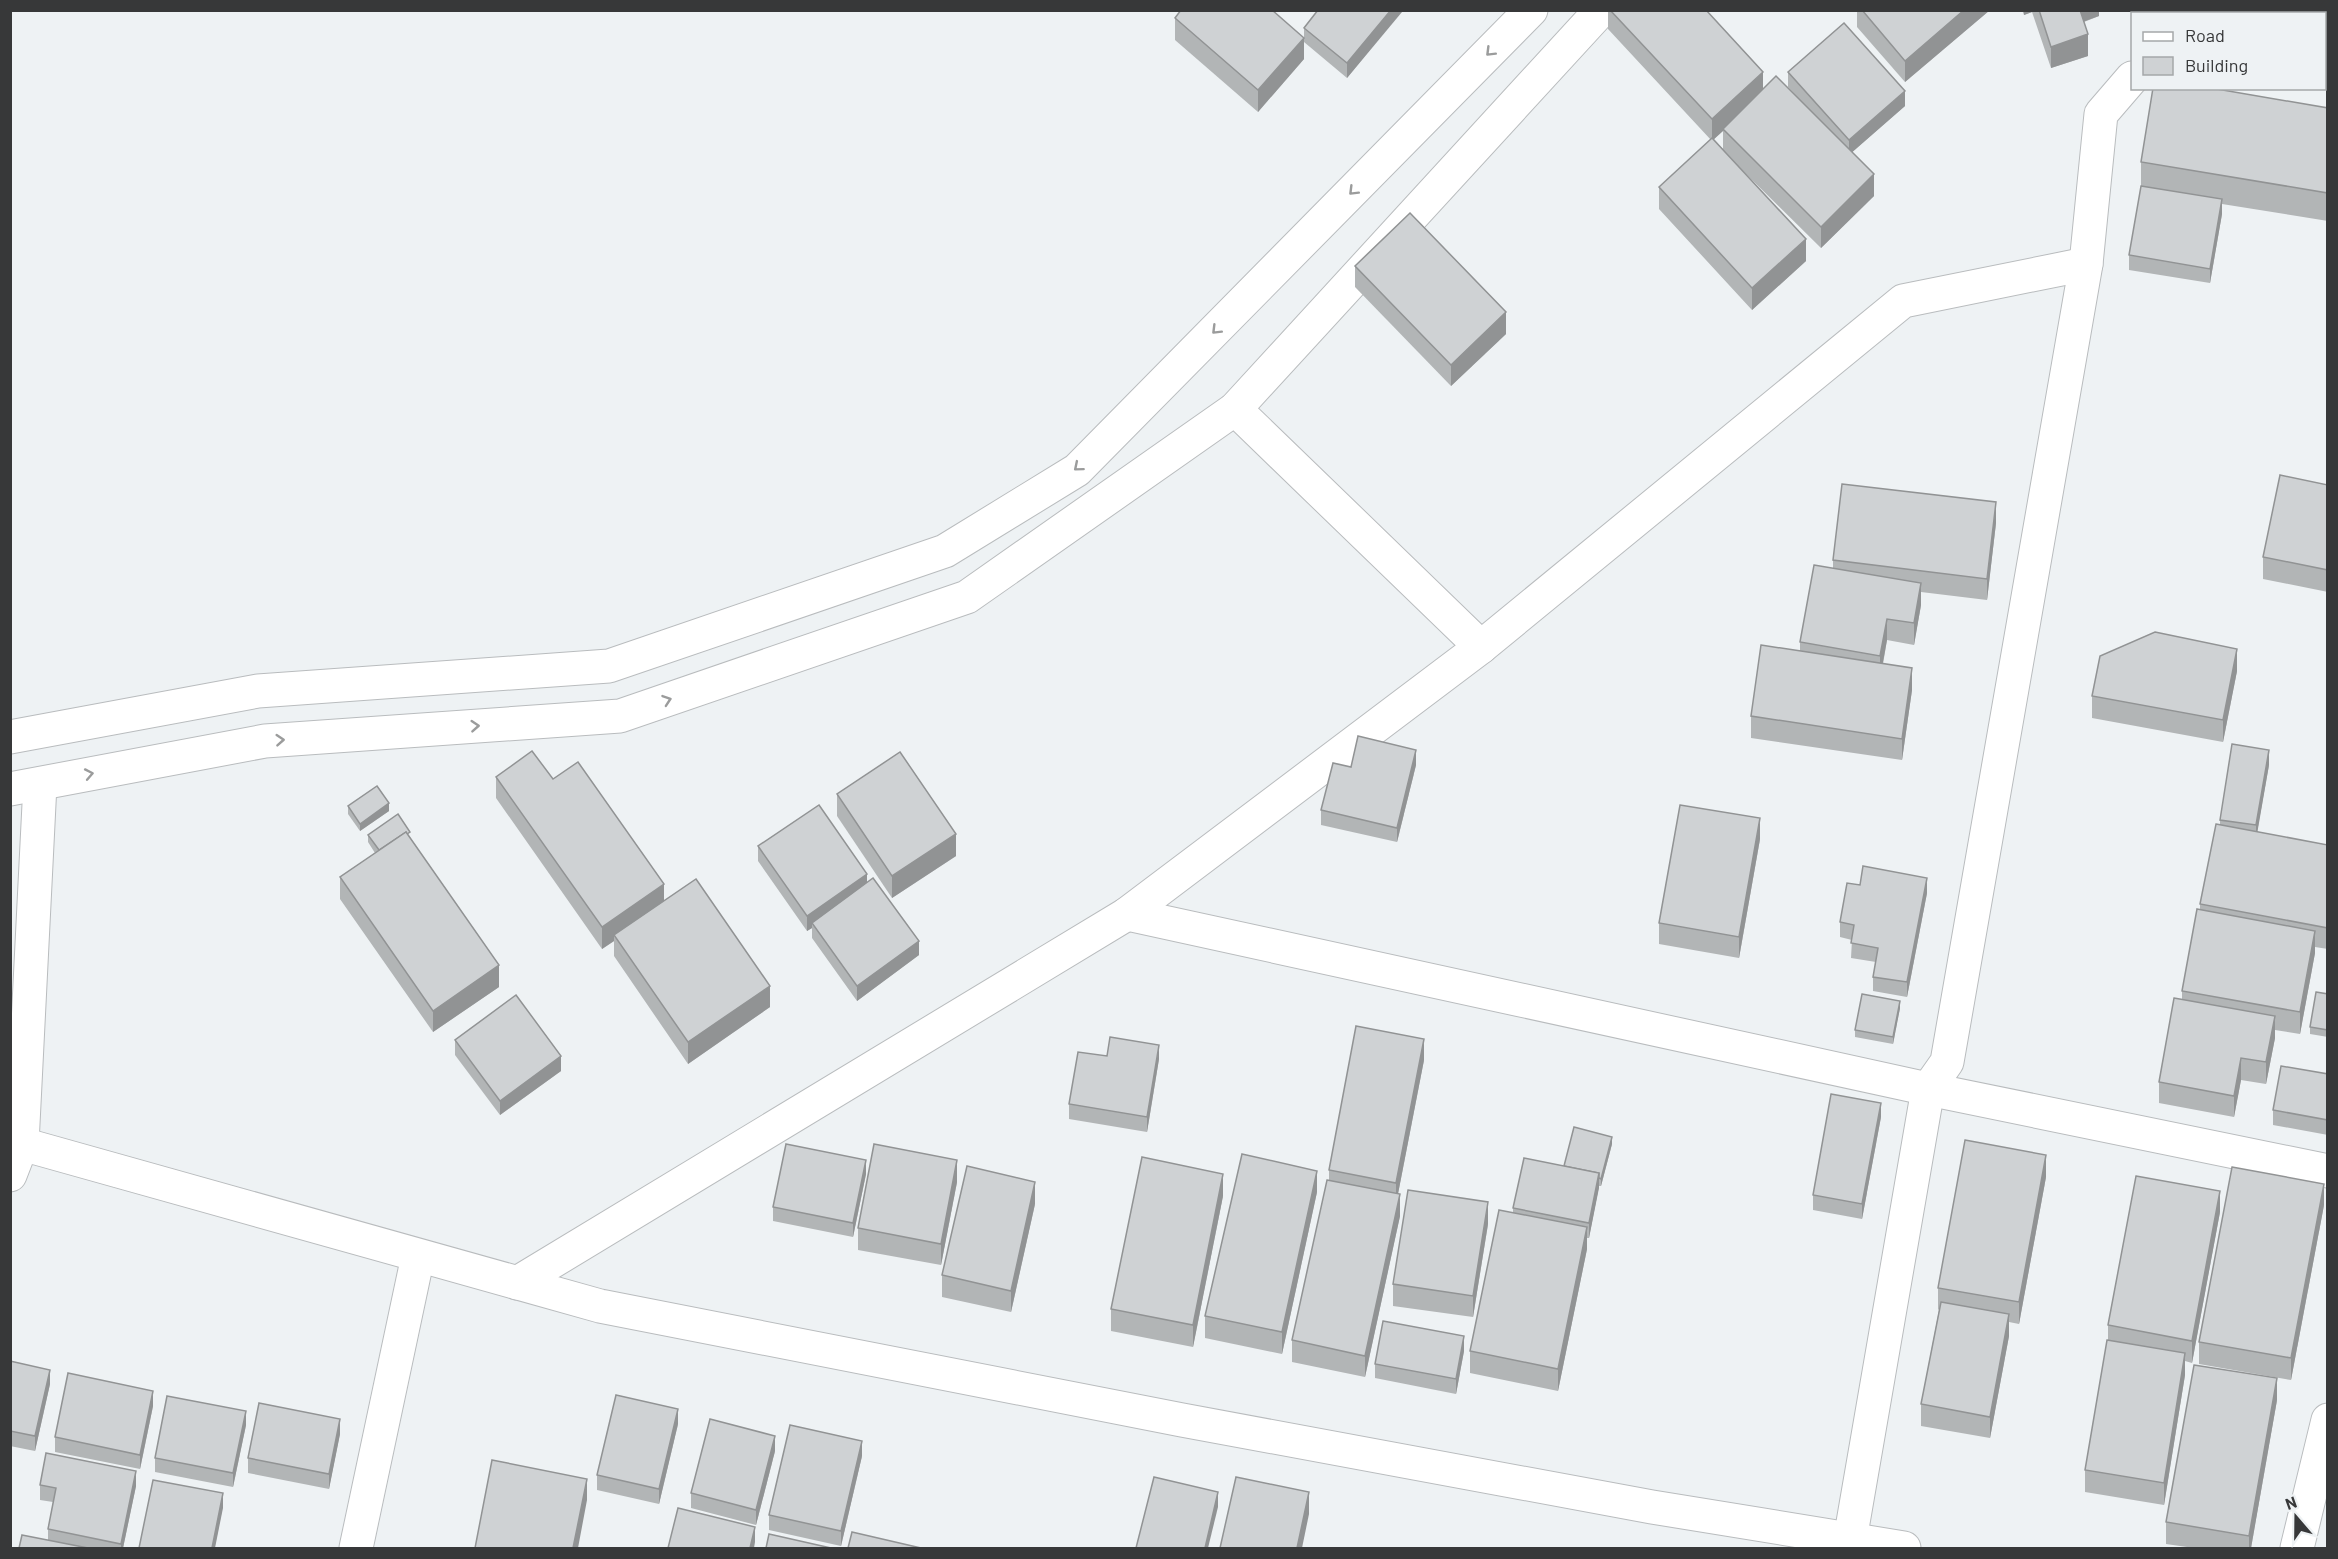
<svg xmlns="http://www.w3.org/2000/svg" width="2338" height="1559" viewBox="0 0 2338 1559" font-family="Barlow,sans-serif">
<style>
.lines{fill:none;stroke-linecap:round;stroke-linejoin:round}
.minor-casing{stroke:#b9bcbe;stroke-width:35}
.tertiary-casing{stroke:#b9bcbe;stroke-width:35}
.minor{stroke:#fff;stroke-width:33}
.tertiary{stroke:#fff;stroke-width:33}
.wall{fill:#b2b5b6;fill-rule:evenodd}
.shaded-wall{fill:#919394}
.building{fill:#cfd2d4;stroke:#919394;stroke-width:1.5}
.oneway{stroke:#9b9c9c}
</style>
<rect width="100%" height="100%" fill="#eef2f4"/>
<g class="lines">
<!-- minor casing -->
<g class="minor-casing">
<g id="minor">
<polyline points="1235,409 1481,647"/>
<polyline points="1127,914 1928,1089 2328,1171"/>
<polyline points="22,1144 40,784"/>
<polyline points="10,1175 22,1144 600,1306 1182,1420 1652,1507 1904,1548"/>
<polyline points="517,1283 1127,914 1481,647 1903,301 2086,264"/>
<polyline points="1850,1540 1928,1089 1947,1062 2086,264 2101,114 2132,78"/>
<polyline points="356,1548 418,1256"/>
<polyline points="2297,1548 2328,1420"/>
</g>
</g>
<!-- tertiary casing -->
<g class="tertiary-casing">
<g id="tertiary">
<polyline points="10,737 258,691 609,666 945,551 1077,470 1531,10"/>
<polyline points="10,789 265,741 620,716 967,597 1235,409 1601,10"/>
</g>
</g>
<!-- minor -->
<use href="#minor" class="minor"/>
<!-- tertiary -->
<use href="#tertiary" class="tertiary"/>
</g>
<!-- wall -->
<g class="wall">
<polygon points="1402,10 1347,78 1304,42 1304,28"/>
<path d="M1608,10h98l57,79 37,11 -12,-13v-15l117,34 -53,46 22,44 -53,52 -79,-78 64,91 -54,49 -93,-101v-22l52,-47 -103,-111zM1723,131v18l-9,-10z"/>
<polygon points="1857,10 1990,10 1905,82 1857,27"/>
<polygon points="2022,10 2099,10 2099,16 2084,22 2088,56 2051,68 2032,12 2024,15"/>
<polygon points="1175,18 1304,59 1258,112 1175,40"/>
<polygon points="2328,108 2328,221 2222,204 2222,214 2210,283 2129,270 2129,255 2141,188 2141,162"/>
<polygon points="1355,266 1506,334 1451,386 1355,287"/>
<polygon points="2328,485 2328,592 2263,579 2263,557"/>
<polygon points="1996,523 1987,600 1921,592 1921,605 1914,645 1887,640 1883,664 1912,690 1902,760 1751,738 1751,716 1800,651 1800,642 1833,568 1833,560"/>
<polygon points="2237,671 2223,742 2092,718 2092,696"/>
<polygon points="1416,765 1397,842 1321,825 1321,810 1351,767"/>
<polygon points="2269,765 2257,832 2328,845 2328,949 2315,947 2315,953 2300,1034 2275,1030 2275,1038 2266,1084 2241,1080 2234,1117 2159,1103 2159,1082 2182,1000 2182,991 2200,910 2200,904 2220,825 2220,820"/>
<polygon points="496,777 553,779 664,900 770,1007 688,1064 614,956 614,941 602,949 496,798"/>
<polygon points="837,794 956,856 892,898 837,816"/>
<polygon points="348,806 389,811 360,831 348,814"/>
<polygon points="368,835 410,837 499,987 433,1032 340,899 340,877 375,853 368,842"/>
<polygon points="1760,839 1739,958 1659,944 1659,923"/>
<polygon points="758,846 867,882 919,955 857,1001 812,938 812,928 807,931 758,861"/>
<polygon points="1927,893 1907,997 1873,991 1873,977 1876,962 1851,958 1852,940 1840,937 1840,922"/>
<polygon points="2328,994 2328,1037 2310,1034 2310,1027"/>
<polygon points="1900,1008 1893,1044 1855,1037 1855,1030"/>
<polygon points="455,1040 561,1071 500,1115 455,1055"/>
<polygon points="1107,1056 1159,1059 1147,1132 1069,1119 1069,1104"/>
<polygon points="1424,1060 1398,1194 1400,1216 1365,1377 1292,1362 1292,1340 1329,1180 1329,1170"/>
<polygon points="2328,1074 2328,1135 2273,1125 2273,1110"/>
<polygon points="1881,1117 1862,1219 1813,1210 1813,1195"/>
<polygon points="1612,1144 1601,1186 1599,1186 1589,1238 1587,1238 1587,1249 1558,1391 1470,1373 1470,1351 1513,1213 1513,1208 1564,1166"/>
<polygon points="866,1174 853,1237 773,1221 773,1207"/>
<polygon points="2046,1177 2019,1324 2009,1322 2009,1336 1990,1438 1921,1426 1921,1404 1939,1310 1938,1309 1938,1288"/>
<polygon points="957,1182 941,1265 858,1250 858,1228"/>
<polygon points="1317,1192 1282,1354 1205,1338 1205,1316"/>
<polygon points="1223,1196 1193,1347 1111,1331 1111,1309"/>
<polygon points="1035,1204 1011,1312 942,1297 942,1275"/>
<polygon points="2324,1205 2291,1380 2199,1364 2199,1342"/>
<polygon points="2220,1212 2192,1363 2185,1361 2185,1375 2164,1505 2085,1492 2085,1470 2108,1340 2108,1325"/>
<polygon points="1488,1224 1473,1317 1393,1306 1393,1284"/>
<polygon points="1464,1351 1456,1394 1375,1378 1375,1364"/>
<polygon points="10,1361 50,1384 35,1451 10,1446"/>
<polygon points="2277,1400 2251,1548 2194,1548 2166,1544 2166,1522"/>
<polygon points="153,1406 140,1469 55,1452 55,1437"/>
<polygon points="678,1424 659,1504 597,1490 597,1475"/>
<polygon points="246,1425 233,1487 155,1472 155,1458"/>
<polygon points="340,1434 329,1489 248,1473 248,1458"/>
<polygon points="775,1451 756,1525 691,1508 691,1493"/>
<polygon points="862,1456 841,1546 769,1530 769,1515"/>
<polygon points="40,1485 136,1486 123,1548 19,1548 48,1541 48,1529 53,1502 40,1500"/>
</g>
<!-- shaded-wall -->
<g class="shaded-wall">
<polygon points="1391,10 1402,10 1402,12 1347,78 1347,63"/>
<polygon points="1964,10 1990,10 1905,82 1905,61"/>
<polygon points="2024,10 2032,10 2032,12 2024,15"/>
<polygon points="2077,10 2099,10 2099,16 2077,24"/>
<polygon points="2088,34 2088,56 2051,68 2051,47"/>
<polygon points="1304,38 1304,59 1258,112 1258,90"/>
<polygon points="1763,72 1763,94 1712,141 1712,119"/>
<polygon points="1905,91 1905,106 1849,155 1849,140"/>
<polygon points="1874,174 1874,196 1821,248 1821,227"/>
<polygon points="2222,199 2222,214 2210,283 2210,269"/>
<polygon points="1806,239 1806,261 1752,310 1752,288"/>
<polygon points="1506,312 1506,334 1451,386 1451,365"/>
<polygon points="1996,502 1996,523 1987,600 1987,579"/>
<polygon points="1921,583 1921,605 1914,645 1914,623"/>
<polygon points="1887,619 1887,640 1880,678 1880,656"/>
<polygon points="2237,649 2237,671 2223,742 2223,720"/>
<polygon points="1912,668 1912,690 1902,760 1902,739"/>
<polygon points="1416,750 1416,765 1397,842 1397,828"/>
<polygon points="2269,750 2269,765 2256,840 2256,825"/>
<polygon points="389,803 389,811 360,831 360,824"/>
<polygon points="1760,818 1760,839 1739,958 1739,937"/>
<polygon points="956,834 956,856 892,898 892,876"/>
<polygon points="867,874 867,889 812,923 812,928 807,931 807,916"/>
<polygon points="1927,878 1927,893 1907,997 1907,982"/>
<polygon points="664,884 664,906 614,935 614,941 602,949 602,927"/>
<polygon points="2315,931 2315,953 2300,1034 2300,1012"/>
<polygon points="919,941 919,955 857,1001 857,986"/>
<polygon points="499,965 499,987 433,1032 433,1011"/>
<polygon points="770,986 770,1007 688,1064 688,1042"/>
<polygon points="1900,1001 1900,1008 1893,1044 1893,1037"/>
<polygon points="2275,1016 2275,1038 2266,1084 2266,1062"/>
<polygon points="1424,1039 1424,1060 1396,1204 1396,1183"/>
<polygon points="1159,1045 1159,1059 1147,1132 1147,1117"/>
<polygon points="561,1056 561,1071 500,1115 500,1101"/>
<polygon points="2241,1058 2241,1080 2234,1117 2234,1096"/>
<polygon points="1881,1103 1881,1117 1862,1219 1862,1204"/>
<polygon points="1612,1137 1612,1144 1601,1186 1601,1179"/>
<polygon points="2046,1155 2046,1177 2019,1324 2019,1302"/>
<polygon points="866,1160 866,1174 853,1237 853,1223"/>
<polygon points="957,1160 957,1182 941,1265 941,1244"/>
<polygon points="1317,1171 1317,1192 1282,1354 1282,1332"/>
<polygon points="1599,1173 1599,1188 1589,1238 1589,1223"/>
<polygon points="1223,1174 1223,1196 1193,1347 1193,1325"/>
<polygon points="1035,1182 1035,1204 1011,1312 1011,1291"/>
<polygon points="2324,1184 2324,1205 2291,1380 2291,1358"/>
<polygon points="2220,1191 2220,1212 2192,1363 2192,1341"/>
<polygon points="1400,1194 1400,1216 1365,1377 1365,1356"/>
<polygon points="1488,1202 1488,1224 1473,1317 1473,1296"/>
<polygon points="1587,1227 1587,1249 1558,1391 1558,1369"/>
<polygon points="2009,1314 2009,1336 1990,1438 1990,1417"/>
<polygon points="1464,1336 1464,1351 1456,1394 1456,1379"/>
<polygon points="2185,1353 2185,1375 2164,1505 2164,1483"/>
<polygon points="50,1370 50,1384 35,1451 35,1436"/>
<polygon points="2277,1378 2277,1400 2251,1548 2249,1548 2249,1536"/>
<polygon points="153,1391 153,1406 140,1469 140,1455"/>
<polygon points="678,1409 678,1424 659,1504 659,1489"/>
<polygon points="246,1411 246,1425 233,1487 233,1473"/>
<polygon points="340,1419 340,1434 329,1489 329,1474"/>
<polygon points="775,1436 775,1451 756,1525 756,1510"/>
<polygon points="862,1441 862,1456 841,1546 841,1531"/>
<polygon points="136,1471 136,1486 123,1548 121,1548 121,1544"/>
<polygon points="587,1479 587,1500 578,1548 573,1548"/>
<polygon points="1218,1492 1218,1507 1208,1548 1205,1548"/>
<polygon points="1309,1492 1309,1514 1302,1548 1297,1548"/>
<polygon points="223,1493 223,1508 215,1548 212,1548"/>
<polygon points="755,1527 755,1542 754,1548 750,1548"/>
</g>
<!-- building -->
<g class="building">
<polygon points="1181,10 1272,10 1304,38 1258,90 1175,18"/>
<polygon points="1318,10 1391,10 1347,63 1304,28"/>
<polygon points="1610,10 1706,10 1763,72 1712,119"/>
<polygon points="1862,10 1964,10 1905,61"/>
<polygon points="2039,10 2080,10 2088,34 2051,47"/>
<polygon points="1844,23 1905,91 1849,140 1788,72"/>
<polygon points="1776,76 1874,174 1821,227 1723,129"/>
<polygon points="2153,88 2211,88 2328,108 2328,193 2141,162"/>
<polygon points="1712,138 1806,239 1752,288 1659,187"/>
<polygon points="2141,186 2222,199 2210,269 2129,255"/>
<polygon points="1410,213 1506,312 1451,365 1355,266"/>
<polygon points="2280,475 2328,485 2328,570 2263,557"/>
<polygon points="1842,484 1996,502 1987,579 1833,560"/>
<polygon points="1814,565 1921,583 1914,623 1887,619 1880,656 1800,642"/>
<polygon points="2155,632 2237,649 2223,720 2092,696 2100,656"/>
<polygon points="1761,645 1912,668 1902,739 1751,716"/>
<polygon points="1358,736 1416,750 1397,828 1321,810 1333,763 1351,767"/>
<polygon points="2232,744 2269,750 2256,825 2220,820"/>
<polygon points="532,751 553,779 578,762 664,884 602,927 496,777"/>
<polygon points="900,752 956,834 892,876 837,794"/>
<polygon points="377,786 389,803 360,824 348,806"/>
<polygon points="819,805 867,874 807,916 758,846"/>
<polygon points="1680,805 1760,818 1739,937 1659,923"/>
<polygon points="398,814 410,832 407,834 406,832 379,850 368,835"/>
<polygon points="2216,824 2328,845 2328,928 2200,904"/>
<polygon points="406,832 499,965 433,1011 340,877"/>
<polygon points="1863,866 1927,878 1907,982 1873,977 1878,948 1851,943 1854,925 1840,922 1847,883 1860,885"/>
<polygon points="873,878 919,941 857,986 812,923"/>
<polygon points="696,879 770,986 688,1042 614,935"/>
<polygon points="2197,909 2315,931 2300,1012 2182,991"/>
<polygon points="2316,992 2328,994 2328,1030 2310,1027"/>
<polygon points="1862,994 1900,1001 1893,1037 1855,1030"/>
<polygon points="516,995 561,1056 500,1101 455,1040"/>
<polygon points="2174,998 2275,1016 2266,1062 2241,1058 2234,1096 2159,1082"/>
<polygon points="1356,1026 1424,1039 1396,1183 1329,1170"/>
<polygon points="1110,1037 1159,1045 1147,1117 1069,1104 1078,1052 1107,1056"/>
<polygon points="2281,1066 2328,1074 2328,1120 2273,1110"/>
<polygon points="1831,1094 1881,1103 1862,1204 1813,1195"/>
<polygon points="1574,1127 1612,1137 1601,1179 1599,1178 1599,1173 1564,1166"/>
<polygon points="1965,1140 2046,1155 2019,1302 1938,1288"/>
<polygon points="786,1144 866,1160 853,1223 773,1207"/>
<polygon points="874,1144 957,1160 941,1244 858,1228"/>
<polygon points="1242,1154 1317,1171 1282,1332 1205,1316"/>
<polygon points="1142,1157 1223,1174 1193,1325 1111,1309"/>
<polygon points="1524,1158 1599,1173 1589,1223 1513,1208"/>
<polygon points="967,1166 1035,1182 1011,1291 942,1275"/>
<polygon points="2232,1167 2324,1184 2291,1358 2199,1342"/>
<polygon points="2136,1176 2220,1191 2192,1341 2108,1325"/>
<polygon points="1327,1180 1400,1194 1365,1356 1292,1340"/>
<polygon points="1408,1190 1488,1202 1473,1296 1393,1284"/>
<polygon points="1499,1210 1587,1227 1558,1369 1470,1351"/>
<polygon points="1941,1302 2009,1314 1990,1417 1921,1404"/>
<polygon points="1383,1321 1464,1336 1456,1379 1375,1364"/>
<polygon points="2107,1340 2185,1353 2164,1483 2085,1470"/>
<polygon points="10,1361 50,1370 35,1436 10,1431"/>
<polygon points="2194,1365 2277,1378 2249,1536 2166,1522"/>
<polygon points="68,1373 153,1391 140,1455 55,1437"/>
<polygon points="616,1395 678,1409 659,1489 597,1475"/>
<polygon points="167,1396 246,1411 233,1473 155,1458"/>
<polygon points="259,1403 340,1419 329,1474 248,1458"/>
<polygon points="710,1419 775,1436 756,1510 691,1493"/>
<polygon points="790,1425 862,1441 841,1531 769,1515"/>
<polygon points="46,1453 136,1471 121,1544 48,1529 56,1488 40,1485"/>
<polygon points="492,1460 587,1479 573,1548 475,1548"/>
<polygon points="1154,1477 1218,1492 1205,1548 1136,1548"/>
<polygon points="1236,1477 1309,1492 1297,1548 1220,1548"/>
<polygon points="153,1480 223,1493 212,1548 139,1548"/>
<polygon points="678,1508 755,1527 750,1548 668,1548"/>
<polygon points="852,1532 921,1548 848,1548"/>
<polygon points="769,1534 831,1548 766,1548"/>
<polygon points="22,1535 88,1548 19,1548"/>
</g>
<!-- one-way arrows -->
<defs><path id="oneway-chevron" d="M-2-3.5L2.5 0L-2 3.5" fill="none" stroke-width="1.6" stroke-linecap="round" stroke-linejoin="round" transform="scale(1.5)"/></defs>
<g class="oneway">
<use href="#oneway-chevron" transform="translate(1490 52) rotate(135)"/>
<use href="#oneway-chevron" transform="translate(1353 191) rotate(135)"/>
<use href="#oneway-chevron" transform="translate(1216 330) rotate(135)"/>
<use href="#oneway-chevron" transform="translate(1078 467) rotate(140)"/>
<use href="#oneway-chevron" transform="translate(667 700) rotate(-19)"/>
<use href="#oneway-chevron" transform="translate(475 726) rotate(-4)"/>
<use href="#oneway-chevron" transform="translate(280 740) rotate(-4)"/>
<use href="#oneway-chevron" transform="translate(89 774) rotate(-11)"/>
</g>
<!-- border -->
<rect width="2338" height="1559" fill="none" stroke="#373839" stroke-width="24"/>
<!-- legend -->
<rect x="2131" y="12" width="195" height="78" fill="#eef2f4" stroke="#a5a8a9" stroke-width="1.5"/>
<rect x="2143" y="32" width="30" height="9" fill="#ffffff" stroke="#a5a8a9" stroke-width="1.5"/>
<text x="2185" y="42" font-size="18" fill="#373839">Road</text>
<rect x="2143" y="57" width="30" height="18" fill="#cfd2d4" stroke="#a5a8a9" stroke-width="1.5"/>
<text x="2185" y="72" font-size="18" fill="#373839">Building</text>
<!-- north arrow -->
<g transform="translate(2296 1517) rotate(340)" stroke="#eef2f4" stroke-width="4.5" paint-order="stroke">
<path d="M0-4.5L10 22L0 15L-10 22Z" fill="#373839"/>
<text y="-9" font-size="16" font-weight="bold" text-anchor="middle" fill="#373839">N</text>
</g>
</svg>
